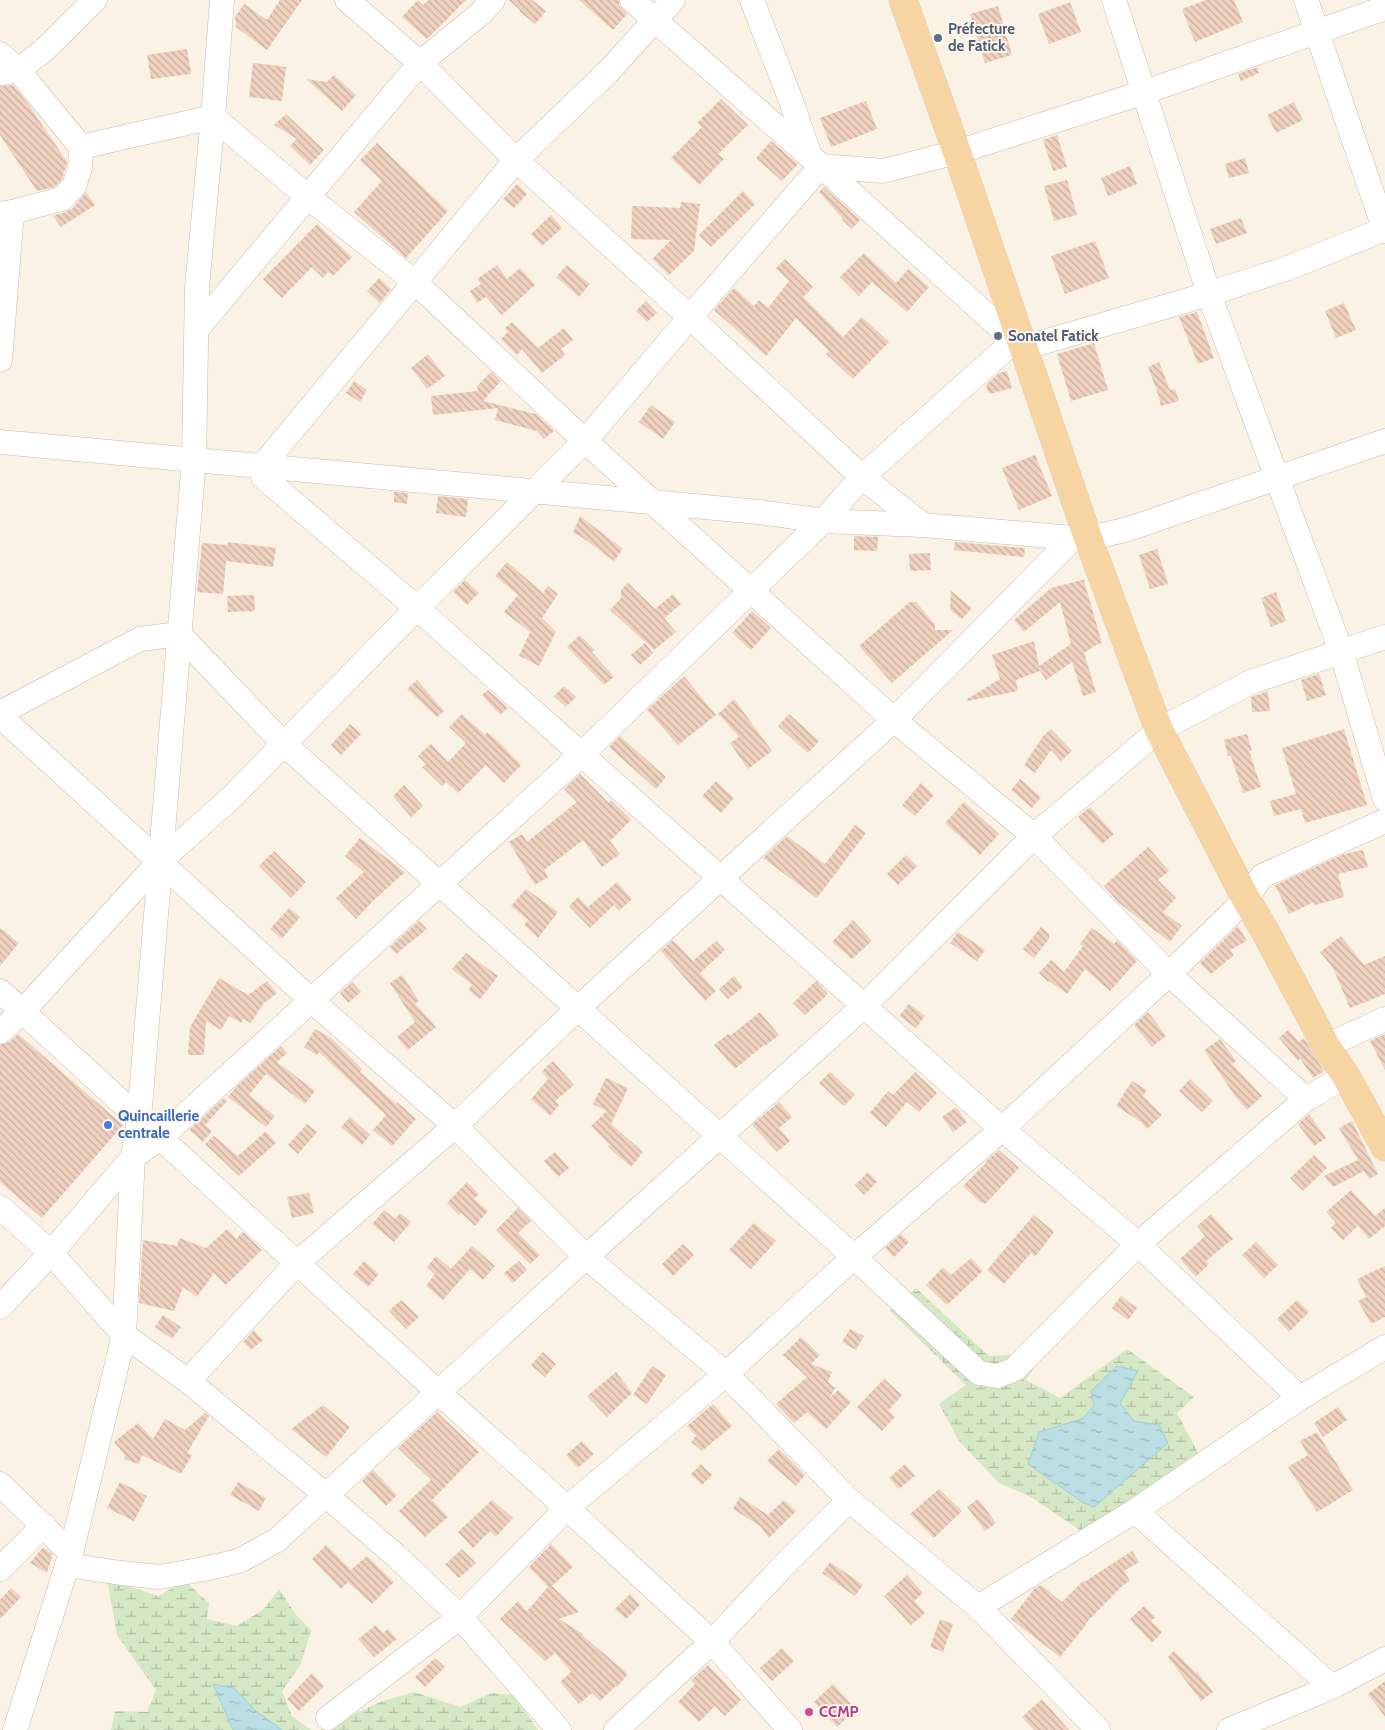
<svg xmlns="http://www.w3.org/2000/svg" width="1385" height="1730" viewBox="0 0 1385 1730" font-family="Cabin,sans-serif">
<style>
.wetland{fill:url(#wetland-marsh)}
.water{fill:url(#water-ripples);stroke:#a2ced5}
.building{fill:url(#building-back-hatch)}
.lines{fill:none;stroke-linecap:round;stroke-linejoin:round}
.minor-casing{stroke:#ccbaac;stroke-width:25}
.major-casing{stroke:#d8d1cd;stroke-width:29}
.minor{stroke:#fff;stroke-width:24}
.major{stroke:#f6d5a2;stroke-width:28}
.service-dot{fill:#5c6f8a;stroke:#fef6ec;stroke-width:2}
.shop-dot{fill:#3f7fe0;stroke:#fef6ec;stroke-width:2}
.hotel-dot{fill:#d1479c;stroke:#fef6ec;stroke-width:2}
.labels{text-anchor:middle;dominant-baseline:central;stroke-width:4;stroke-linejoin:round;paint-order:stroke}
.service-label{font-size:15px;font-weight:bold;fill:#4e5e75;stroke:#fef6ec;text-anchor:start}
.shop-label{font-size:15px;font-weight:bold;fill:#366cbe;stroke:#fef6ec;text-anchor:start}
.hotel-label{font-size:15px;font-weight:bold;fill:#b23c85;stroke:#fef6ec;text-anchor:start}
</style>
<defs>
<pattern id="wetland-marsh" width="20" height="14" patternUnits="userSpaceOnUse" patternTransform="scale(1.25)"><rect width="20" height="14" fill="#d4e8c5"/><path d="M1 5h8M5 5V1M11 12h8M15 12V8" fill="none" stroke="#b0bfa2"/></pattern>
<pattern id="water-ripples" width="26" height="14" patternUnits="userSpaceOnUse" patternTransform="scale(1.25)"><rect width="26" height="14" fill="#bbdfe4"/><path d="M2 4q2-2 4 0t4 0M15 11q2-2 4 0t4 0" fill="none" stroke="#9cb8bb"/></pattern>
<pattern id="building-back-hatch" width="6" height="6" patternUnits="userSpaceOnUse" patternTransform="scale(1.25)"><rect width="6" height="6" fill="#efd1bf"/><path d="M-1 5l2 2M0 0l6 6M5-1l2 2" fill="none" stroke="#c6ad9d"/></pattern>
</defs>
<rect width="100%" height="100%" fill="#fbf2e6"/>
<!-- wetland -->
<g class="wetland">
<polygon points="916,1288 989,1356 1031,1353 1037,1362 1026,1380 1060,1398 1127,1349 1194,1397 1177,1413 1203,1462 1087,1535 1031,1497 999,1483 959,1441 939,1404 966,1385 890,1311"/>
<polygon points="107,1579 158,1596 185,1581 209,1603 207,1619 237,1626 264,1609 279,1589 297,1616 311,1630 301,1664 282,1691 292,1716 311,1730 111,1730 115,1711 147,1712 156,1690 117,1635"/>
<polygon points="414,1692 460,1707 491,1693 514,1695 538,1730 320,1730 380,1702"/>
</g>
<!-- water -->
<g class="water">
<polygon points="1117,1366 1138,1371 1120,1403 1134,1421 1159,1425 1168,1443 1094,1507 1082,1502 1028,1464 1039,1432 1082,1419 1094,1406 1091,1391"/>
<polygon points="213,1684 234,1688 256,1711 282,1730 233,1730"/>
</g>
<!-- building -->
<g class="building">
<polygon points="280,0 302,0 267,50 236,27 235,17 244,4 267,20"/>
<polygon points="418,0 423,5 429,0 466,0 427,39 402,17"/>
<polygon points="509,0 532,0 546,11 535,24 519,11 520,10"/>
<polygon points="579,0 619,0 619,5 627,14 613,30"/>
<polygon points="1206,0 1234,0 1243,22 1195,42 1182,9"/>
<polygon points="1070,2 1081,32 1049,44 1038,14"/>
<polygon points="998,6 1012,55 985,63 970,14"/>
<polygon points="187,49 191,74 151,79 147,55"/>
<polygon points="253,63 286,67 282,101 249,97"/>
<polygon points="1257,67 1259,73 1241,81 1238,74"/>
<polygon points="334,75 356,95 342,111 306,79 327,82"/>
<polygon points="13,85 29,105 67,162 62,179 55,187 37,191 0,135 0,86"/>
<polygon points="721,99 748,125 718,154 724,159 699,185 671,158 702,127 697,123"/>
<polygon points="866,101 877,129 831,147 820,118"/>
<polygon points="1294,102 1303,120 1276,133 1267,115"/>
<polygon points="286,114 324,150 310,165 290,146 297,139 274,125"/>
<polygon points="1057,135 1067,167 1053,171 1043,140"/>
<polygon points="771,141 798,164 782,181 756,158"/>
<polygon points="377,143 448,211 406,258 354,212 382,181 360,160"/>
<polygon points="1245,158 1249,173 1229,178 1225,164"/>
<polygon points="1130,166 1137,184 1108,196 1101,178"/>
<polygon points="1067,180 1077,215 1054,221 1044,186"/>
<polygon points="517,184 527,194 514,208 503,199"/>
<polygon points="824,187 860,220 852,229 842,220 843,219 819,192"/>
<polygon points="743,191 755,204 711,247 699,235"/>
<polygon points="86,192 95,205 61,227 53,216 65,212 72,209"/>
<polygon points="681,202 700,204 694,251 669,275 652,259 671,240 631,239 632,206 680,208"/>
<polygon points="551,215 562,228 542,246 531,234"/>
<polygon points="1241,218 1247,233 1216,244 1210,229"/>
<polygon points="317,224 352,257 333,276 328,272 323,278 312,267 282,298 263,279"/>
<polygon points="1095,241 1109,278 1065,294 1051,256"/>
<polygon points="864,253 896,283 908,269 929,287 907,312 872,282 859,296 840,277"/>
<polygon points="785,259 813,287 803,297 843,337 862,317 889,342 853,379 826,354 829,351 796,318 766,356 714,310 734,288 754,306 759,300 768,308 789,281 776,268"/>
<polygon points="497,265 507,279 520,268 535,285 502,315 486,297 477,303 470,291 481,284 477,279"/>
<polygon points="567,265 590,284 579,297 556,277"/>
<polygon points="379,278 391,289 380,303 367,291"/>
<polygon points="646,301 657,313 647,322 636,311"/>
<polygon points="1344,303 1356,330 1336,338 1325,311"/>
<polygon points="1197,312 1214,358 1198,364 1179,317"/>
<polygon points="512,322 538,348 564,328 573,340 561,349 565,355 542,373 522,349 517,355 501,339 508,332 505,328"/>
<polygon points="1094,343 1108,390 1071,401 1057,354"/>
<polygon points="428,354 445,376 427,389 411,368"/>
<polygon points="1159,362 1170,390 1175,389 1179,401 1161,406 1158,394 1148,367"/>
<polygon points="1007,371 1012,388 989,394 986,385 999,373"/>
<polygon points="491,372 501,381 483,401 536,414 554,431 544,439 537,431 495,420 498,408 433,415 431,396 478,391 477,386"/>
<polygon points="354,381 367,390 360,402 346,393"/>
<polygon points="651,405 675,422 663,439 639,422"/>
<polygon points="1035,455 1052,496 1019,510 1002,468"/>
<polygon points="394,492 408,493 407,504 394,502"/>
<polygon points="438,496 468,499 466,517 436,513"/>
<polygon points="580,516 623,549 614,561 580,536 573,533"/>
<polygon points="854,536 878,537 877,551 854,550"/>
<polygon points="228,542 276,548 273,567 226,561 223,594 197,592 202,543 228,545"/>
<polygon points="955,542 1025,548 1024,557 954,550"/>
<polygon points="1157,549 1168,584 1150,589 1139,555"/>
<polygon points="930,553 931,570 910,571 909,554"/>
<polygon points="507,562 543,593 548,586 558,594 542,618 556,632 539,666 519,656 530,632 504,612 518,595 495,576"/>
<polygon points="1086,579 1084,581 1102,643 1096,645 1084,653 1096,692 1083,696 1072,662 1046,680 1040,671 1016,680 1018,691 968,701 967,699 1000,679 992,655 1034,641 1039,666 1071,644 1060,602 1024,632 1014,620 1051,588"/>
<polygon points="465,580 479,593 467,605 453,592"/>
<polygon points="628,583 655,609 673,594 681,604 664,618 676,632 654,650 610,610 622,597 621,596 621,590"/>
<polygon points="951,591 972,608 962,619 950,610"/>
<polygon points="1276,592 1286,621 1271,627 1261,598"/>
<polygon points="254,595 255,611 228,612 227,596"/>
<polygon points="910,602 916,602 935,624 935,630 953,630 892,683 859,646"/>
<polygon points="752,611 771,628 751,650 732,633"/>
<polygon points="580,635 595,650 592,652 614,677 604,685 567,647"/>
<polygon points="645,643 653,653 640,665 631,655"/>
<polygon points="1319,674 1326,695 1307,701 1301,680"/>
<polygon points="684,676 716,715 678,745 647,710"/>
<polygon points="417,680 444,711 437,717 407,689"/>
<polygon points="564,686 576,697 566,707 554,696"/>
<polygon points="488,690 508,708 500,715 482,695"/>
<polygon points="1268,691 1270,711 1252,712 1251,697"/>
<polygon points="734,699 772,751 748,769 730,743 739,737 718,714"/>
<polygon points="462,714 485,735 487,732 497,740 521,765 504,783 486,765 458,793 446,782 442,786 422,767 426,764 418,756 431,744 448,762 466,743 449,727"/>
<polygon points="789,714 819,741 808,753 778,726"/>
<polygon points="350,724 361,734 341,755 331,745"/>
<polygon points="1051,729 1072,751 1061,761 1051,750 1035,773 1024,765 1044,735"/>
<polygon points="1344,729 1367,805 1305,823 1301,809 1274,816 1270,801 1296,794 1282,748"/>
<polygon points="1247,734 1252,751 1249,751 1261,787 1243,793 1231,756 1228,756 1224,740"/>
<polygon points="620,736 666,777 656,789 609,747"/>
<polygon points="580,774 609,803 611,800 631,820 610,841 620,854 602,867 583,840 544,870 548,877 535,885 509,842 522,834 527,842 577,802 564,789"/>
<polygon points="1020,779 1041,797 1032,808 1011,790"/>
<polygon points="716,781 734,798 721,813 702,796"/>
<polygon points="921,783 934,795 915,816 902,805"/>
<polygon points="404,785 423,806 411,817 393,796"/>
<polygon points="964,802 999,834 980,855 945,823"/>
<polygon points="1090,807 1114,834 1102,844 1078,817"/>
<polygon points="855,825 866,833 817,898 763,858 787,836 825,864"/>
<polygon points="360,838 405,872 373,901 356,919 336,898 364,872 345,856"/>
<polygon points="1148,847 1169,871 1158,880 1176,898 1163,912 1182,926 1170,942 1119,903 1104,886"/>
<polygon points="1363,850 1368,867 1338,874 1344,897 1315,905 1314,902 1289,914 1275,885 1344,854"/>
<polygon points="274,851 306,882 291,898 259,866"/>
<polygon points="906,855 917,866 898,885 887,874"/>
<polygon points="617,882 632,899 619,911 614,905 590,928 569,906 578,897 588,907"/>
<polygon points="526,889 558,912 538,938 524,925 528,920 511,906"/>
<polygon points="289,908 300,917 282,939 270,929"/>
<polygon points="853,920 872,941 852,959 832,942"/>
<polygon points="419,921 427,929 396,954 390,947"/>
<polygon points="1238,926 1247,941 1230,950 1234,955 1211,974 1200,963"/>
<polygon points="1041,927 1049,934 1049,939 1034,958 1023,949"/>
<polygon points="0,928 19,943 0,966"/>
<polygon points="1092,928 1114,944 1117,940 1137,961 1110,991 1085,969 1067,994 1049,981 1048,982 1039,973 1051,960 1064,972 1083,946 1080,944"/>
<polygon points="958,932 985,950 977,961 950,943"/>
<polygon points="1341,936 1364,965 1385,956 1385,994 1350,1008 1333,968 1320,952"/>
<polygon points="673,940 693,961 716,941 725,950 700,973 716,991 705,1001 661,951"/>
<polygon points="466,953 498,976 480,999 468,990 472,985 452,969"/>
<polygon points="402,975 419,1001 415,1003 436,1027 408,1050 397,1037 415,1022 390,983"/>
<polygon points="734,976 743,987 728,999 719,989"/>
<polygon points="219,978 248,995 267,981 277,993 263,1004 251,1023 243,1019 241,1023 229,1016 221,1030 206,1021 204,1055 188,1055 190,1027"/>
<polygon points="816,981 828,994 805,1015 793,1003"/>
<polygon points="352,982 361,992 348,1003 340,993"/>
<polygon points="909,1004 925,1016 916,1028 899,1016"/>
<polygon points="760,1012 779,1035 765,1046 764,1045 735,1069 714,1045 728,1034 730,1036"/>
<polygon points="1148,1012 1166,1036 1152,1047 1134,1025"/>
<polygon points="315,1029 331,1038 362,1069 360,1072 396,1104 397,1102 416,1119 392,1146 373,1130 386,1115 319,1052 317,1055 304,1047"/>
<polygon points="1288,1030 1299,1042 1304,1038 1324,1071 1313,1078 1300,1058 1298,1061 1279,1038"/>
<polygon points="18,1034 123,1125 42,1218 0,1182 0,1045 9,1042"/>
<polygon points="1385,1034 1385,1070 1370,1041"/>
<polygon points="1220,1039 1236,1061 1232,1064 1262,1096 1247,1110 1237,1099 1204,1050"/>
<polygon points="281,1046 287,1053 277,1062 315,1091 305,1104 266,1074 249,1095 275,1116 266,1127 228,1097 237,1086"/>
<polygon points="553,1061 574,1085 555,1101 559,1105 550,1116 531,1099 548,1079 542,1071"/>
<polygon points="830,1072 855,1095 844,1106 819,1083"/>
<polygon points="915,1072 937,1093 919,1112 907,1102 886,1127 870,1113 888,1091 893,1095"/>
<polygon points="606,1078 628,1088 611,1124 643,1152 631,1167 608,1147 610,1145 591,1126 607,1111 593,1104"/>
<polygon points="1190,1079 1213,1101 1202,1112 1179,1091"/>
<polygon points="1132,1081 1147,1090 1143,1096 1162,1115 1147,1129 1141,1122 1116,1106"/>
<polygon points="224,1098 227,1101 205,1125 212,1131 203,1142 189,1130"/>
<polygon points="779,1102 792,1117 779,1128 790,1141 777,1152 752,1125"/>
<polygon points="956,1107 967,1122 953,1132 942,1117"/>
<polygon points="1309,1114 1326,1138 1314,1146 1298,1124"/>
<polygon points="350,1117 370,1135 362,1145 341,1127"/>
<polygon points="1352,1121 1378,1174 1369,1179 1364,1171 1333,1187 1324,1176 1358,1160 1339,1128"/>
<polygon points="307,1124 317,1132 298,1154 288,1145"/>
<polygon points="266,1131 276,1143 239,1176 205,1144 214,1136 238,1156"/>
<polygon points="999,1150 1019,1168 985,1204 982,1202 981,1203 963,1186 986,1163 985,1162"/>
<polygon points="555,1152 569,1168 558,1177 544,1161"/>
<polygon points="1314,1155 1327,1168 1303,1191 1290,1178"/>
<polygon points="868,1172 877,1182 864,1195 855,1185"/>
<polygon points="467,1182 479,1194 474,1199 488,1211 475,1226 461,1213 459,1215 447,1203"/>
<polygon points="1351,1190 1375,1216 1385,1208 1385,1226 1369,1239 1358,1226 1343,1240 1331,1228 1336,1223 1326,1212"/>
<polygon points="309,1193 314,1213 292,1218 287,1197"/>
<polygon points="518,1208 531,1221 518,1233 540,1255 530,1264 496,1230"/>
<polygon points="384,1210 395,1219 400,1213 411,1222 394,1242 372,1224"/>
<polygon points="1211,1214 1233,1239 1206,1261 1209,1264 1196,1277 1180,1259 1205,1236 1197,1226"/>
<polygon points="1034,1215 1054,1232 1035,1257 1031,1253 1004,1284 987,1270"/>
<polygon points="754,1223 776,1241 751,1269 729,1250"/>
<polygon points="227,1229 236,1239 243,1232 262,1250 226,1285 214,1273 197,1297 183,1287 174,1311 139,1303 143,1240 177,1246 179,1238 206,1248"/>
<polygon points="901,1234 909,1242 894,1257 885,1248"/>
<polygon points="1256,1242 1278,1265 1264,1278 1242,1255"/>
<polygon points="683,1244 694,1255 673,1276 662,1264"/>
<polygon points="472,1246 495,1266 483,1280 470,1269 443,1300 426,1286 435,1274 427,1267 436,1256 451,1269"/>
<polygon points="971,1258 983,1271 947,1305 926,1285 943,1267 951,1275"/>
<polygon points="364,1261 379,1274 368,1287 353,1274"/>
<polygon points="519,1261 527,1270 513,1283 504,1273"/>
<polygon points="1385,1266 1385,1317 1371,1324 1358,1301 1366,1297 1357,1279"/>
<polygon points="1121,1296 1137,1308 1128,1320 1112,1308"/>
<polygon points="401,1300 419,1317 406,1329 389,1311"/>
<polygon points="1297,1300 1309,1312 1289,1332 1277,1319"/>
<polygon points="163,1315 181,1327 172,1339 155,1327"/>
<polygon points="850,1329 864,1336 856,1350 842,1342"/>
<polygon points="254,1330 263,1340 251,1350 243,1342"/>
<polygon points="801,1337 820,1355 811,1364 832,1372 828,1382 835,1388 829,1399 838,1390 851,1402 826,1429 807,1412 794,1423 776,1404 807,1377 782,1354 784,1354"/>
<polygon points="543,1352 556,1364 545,1377 531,1365"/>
<polygon points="652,1366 666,1375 647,1404 633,1395"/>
<polygon points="616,1372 632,1393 607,1417 587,1396"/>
<polygon points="884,1379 902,1395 888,1411 895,1417 882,1431 857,1407"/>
<polygon points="713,1404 732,1426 702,1451 691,1442 696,1436 687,1426"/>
<polygon points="323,1405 350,1427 326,1457 291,1429"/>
<polygon points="1338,1407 1347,1420 1323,1437 1314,1423"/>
<polygon points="437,1412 479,1452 432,1500 448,1517 425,1537 399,1511 431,1480 398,1448"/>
<polygon points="205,1413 209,1416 187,1453 192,1455 181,1474 142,1455 139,1464 124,1459 125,1455 114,1442 138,1423 153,1439 165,1419 185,1430"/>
<polygon points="1317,1432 1353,1490 1317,1512 1288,1467 1308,1455 1300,1441"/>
<polygon points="582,1441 594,1454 578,1468 566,1455"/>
<polygon points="779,1449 805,1475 796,1486 767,1461"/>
<polygon points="701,1464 712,1475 702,1485 691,1474"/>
<polygon points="905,1464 915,1476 899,1489 889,1478"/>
<polygon points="373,1470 397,1495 386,1506 362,1481"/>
<polygon points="120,1482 147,1496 134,1521 107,1508"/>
<polygon points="238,1482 266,1498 259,1511 230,1495"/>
<polygon points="939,1489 962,1511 934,1538 910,1514"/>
<polygon points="740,1497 768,1515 784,1500 796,1511 769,1538 760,1526 733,1509"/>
<polygon points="978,1499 996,1523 985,1531 967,1507"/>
<polygon points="492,1500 513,1518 496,1537 490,1531 473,1548 458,1532"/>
<polygon points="551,1544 573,1567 552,1586 579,1612 559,1619 583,1634 582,1635 628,1674 617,1687 616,1686 600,1701 592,1693 579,1704 560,1682 571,1672 555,1653 545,1661 500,1619 518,1601 527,1611 548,1587 529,1567"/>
<polygon points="326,1545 351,1570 367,1556 394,1582 372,1604 348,1582 341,1589 312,1559"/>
<polygon points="43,1547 53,1554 47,1573 30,1563"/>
<polygon points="462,1549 476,1563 459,1578 445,1564"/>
<polygon points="1132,1551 1139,1562 1124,1571 1130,1581 1122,1586 1085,1624 1086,1625 1060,1657 1011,1619 1034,1589 1041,1585 1062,1602 1083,1581 1084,1582"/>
<polygon points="830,1562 863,1585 855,1596 822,1573"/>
<polygon points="907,1575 923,1593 914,1601 925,1613 911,1625 884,1596"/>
<polygon points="11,1588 21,1597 0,1619 0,1600"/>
<polygon points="630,1594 640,1605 626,1619 615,1609"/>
<polygon points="1144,1606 1155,1617 1151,1621 1162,1632 1152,1643 1130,1619"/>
<polygon points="940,1619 953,1624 943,1652 930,1647"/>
<polygon points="376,1625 383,1633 388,1629 397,1639 374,1657 358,1639"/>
<polygon points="782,1648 794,1661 772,1681 760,1668"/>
<polygon points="1174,1651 1196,1673 1197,1672 1213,1692 1201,1701 1168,1657"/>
<polygon points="435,1658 445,1667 425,1687 415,1677"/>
<polygon points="708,1665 741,1700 725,1716 715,1706 699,1722 678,1702 695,1684 691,1680"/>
<polygon points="312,1673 324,1686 299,1711 287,1699"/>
<polygon points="1385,1681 1385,1717 1368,1694"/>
<polygon points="833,1684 856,1709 837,1727 814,1702"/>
<polygon points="1042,1699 1069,1730 1034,1730 1022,1717"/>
</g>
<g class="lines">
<!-- minor casing -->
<g class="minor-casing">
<g id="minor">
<polyline points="347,0 420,63 516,160 690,317 862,477 923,525"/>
<polyline points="632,0 821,166 1023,348 1209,294 1291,267 1385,229"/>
<polyline points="673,0 608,72 516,160 263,465 263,477 417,608 1002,1129 1138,1244 1300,1398"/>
<polyline points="752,0 791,101 810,156"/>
<polyline points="1114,0 1209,294 1341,651 1385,799"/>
<polyline points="1306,0 1385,231"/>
<polyline points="0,54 18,70 81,147 80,168 74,186 62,199 12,212 0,214"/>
<polyline points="2,73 18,70 42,52 95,0"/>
<polyline points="81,147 213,117 308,197 415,282 585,441 894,720 1034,836 1169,974 1306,1099"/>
<polyline points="197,329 420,63 481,13 493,0"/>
<polyline points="0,360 12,212"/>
<path d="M0,442l759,70 64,9 100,4 150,13c42,0 85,-20 125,-33 62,-21 125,-43 187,-64"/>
<polyline points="0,713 140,639 179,634 284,744 854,1257 979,1373 998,1376 1015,1369 1138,1244 1306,1099 1346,1076"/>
<polyline points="0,716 311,1000 455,1126 586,1257 726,1374 849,1500 978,1607 1098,1730"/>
<polyline points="0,991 439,1393 567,1508 712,1642 790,1730"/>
<polyline points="0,1032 22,1012 160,861 231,798 417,608 585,441 690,317 821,166 883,171 957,152 1145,92 1385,8"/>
<polyline points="1326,1046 1385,1019"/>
<polyline points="0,1207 51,1253 124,1335 188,1381 327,1496 395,1555 460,1617 559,1730"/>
<polyline points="0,1307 51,1253 133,1157 160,1138 582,754 823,521 862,477 1015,340"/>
<polyline points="188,1381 297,1263 455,1126 578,1008 894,720 1073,538"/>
<polyline points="0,1484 71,1553"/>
<polyline points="1135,1511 1332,1687"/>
<polyline points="67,1565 121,1573 159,1577 204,1569 239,1561 277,1540 586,1257 864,1006 1034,836 1159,730 1251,682 1385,637"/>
<polyline points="0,1569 44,1525"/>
<polyline points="978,1607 1135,1511 1300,1398 1385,1347"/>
<polyline points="328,1718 460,1617 567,1508 726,1374 854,1257 1002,1129 1169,974 1246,899 1262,876 1385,821"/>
<polyline points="15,1730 71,1553 124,1335 133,1157 139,1119 194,459 197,287 213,117 222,0"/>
<polyline points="616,1730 712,1642 787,1562 849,1500"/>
<polyline points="1229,1730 1332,1687 1385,1659"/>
</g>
</g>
<!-- major casing -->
<g class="major-casing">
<polyline id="major" points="903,0 957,152 1088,538 1159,730 1246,899 1265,931 1326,1046 1346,1076 1385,1147"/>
</g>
<!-- minor -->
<use href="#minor" class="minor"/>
<!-- major -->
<use href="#major" class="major"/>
</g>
<!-- markers -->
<g class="service-dot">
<circle cx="938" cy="38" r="5"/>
<circle cx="998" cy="336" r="5"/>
</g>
<circle class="shop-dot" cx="108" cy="1125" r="5"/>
<circle class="hotel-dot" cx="809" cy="1712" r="5"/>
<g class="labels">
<!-- service labels -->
<g class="service-label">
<text x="948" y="29">Préfecture<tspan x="948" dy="17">de Fatick</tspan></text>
<text x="1008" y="336">Sonatel Fatick</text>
</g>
<!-- shop labels -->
<g class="shop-label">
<text x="118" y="1116">Quincaillerie<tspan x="118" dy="17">centrale</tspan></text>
</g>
<!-- hotel labels -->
<g class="hotel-label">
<text x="819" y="1712">CCMP</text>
</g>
</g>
</svg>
